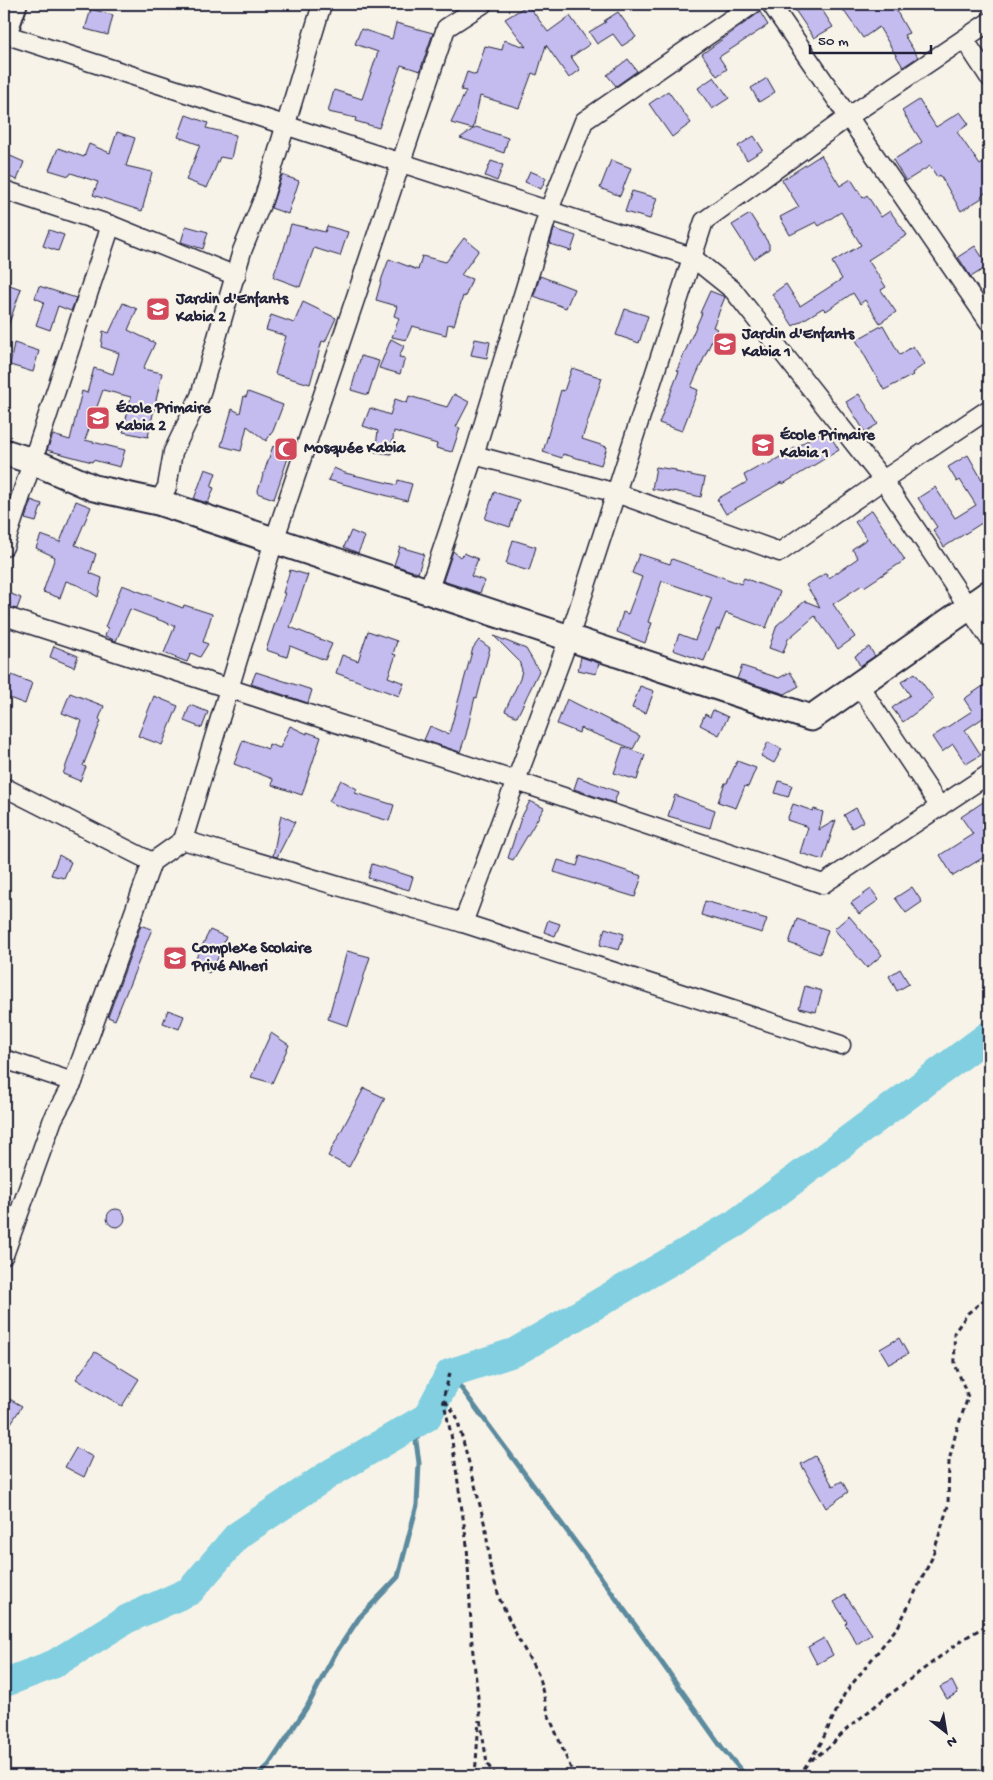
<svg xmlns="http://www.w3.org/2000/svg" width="993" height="1780" viewBox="0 0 993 1780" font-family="'Gochi Hand',sans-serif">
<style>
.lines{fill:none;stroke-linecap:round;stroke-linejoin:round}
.stream{stroke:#5b8a9e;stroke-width:5}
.river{stroke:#81cfe0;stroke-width:29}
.building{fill:#c4bcee;stroke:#22223b}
.street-casing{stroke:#22223b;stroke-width:21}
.secondary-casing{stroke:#22223b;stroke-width:29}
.path{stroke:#22223b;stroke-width:3;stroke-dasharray:5 4;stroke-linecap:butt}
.street{stroke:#f7f3e8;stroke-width:18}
.secondary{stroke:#f7f3e8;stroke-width:25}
.labels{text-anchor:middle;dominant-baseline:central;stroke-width:4.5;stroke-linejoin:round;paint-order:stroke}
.poi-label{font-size:16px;font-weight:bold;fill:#22223b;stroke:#f7f3e8;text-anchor:start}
</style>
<rect width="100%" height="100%" fill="#f7f3e8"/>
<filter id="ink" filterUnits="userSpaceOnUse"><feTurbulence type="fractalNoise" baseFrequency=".02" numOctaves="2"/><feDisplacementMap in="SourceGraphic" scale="10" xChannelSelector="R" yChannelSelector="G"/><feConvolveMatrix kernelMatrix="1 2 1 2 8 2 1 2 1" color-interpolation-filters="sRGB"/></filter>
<g filter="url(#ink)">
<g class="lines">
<!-- stream -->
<g class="stream">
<polyline points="450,1373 593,1566 723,1749 746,1776"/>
<polyline points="257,1776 269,1765 307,1707 335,1654 359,1618 398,1577 417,1505 419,1463 416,1441 427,1417"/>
</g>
<!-- river -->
<polyline class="river" points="4,1683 54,1664 127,1619 190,1591 237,1536 331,1473 427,1417 450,1373 515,1352 736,1223 989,1035"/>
</g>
<!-- building -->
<g class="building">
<polygon points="791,4 807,4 811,10 819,5 833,27 814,38"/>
<polygon points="839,4 910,4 897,12 909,33 904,35 918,57 903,67 879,27 863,38"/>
<polygon points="528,5 548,32 570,16 590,44 571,57 580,70 569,78 546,45 537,75 532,73 519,108 480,96 473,129 451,123 466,91 461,90 467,72 476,75 485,46 502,50 504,40 526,47 505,19"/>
<polygon points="91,9 113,15 108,35 85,29"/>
<polygon points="618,12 636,37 622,46 613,34 597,44 589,32 606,22 604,21"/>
<polygon points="760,12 768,25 719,57 727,69 717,76 702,54"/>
<polygon points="396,23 433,33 420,71 401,65 379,128 355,121 356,118 328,112 334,90 362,99 378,52 355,44 361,29 392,39"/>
<polygon points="628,59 637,71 616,86 607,75"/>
<polygon points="714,77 729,98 712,109 698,88"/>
<polygon points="767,78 775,92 759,102 751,88"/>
<polygon points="668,91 691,123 672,137 649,104"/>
<polygon points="919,100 936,127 960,112 969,124 957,132 980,165 989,159 989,190 981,196 982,198 961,211 940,175 937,177 930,166 906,181 893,160 922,142 902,111"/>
<polygon points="186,115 208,123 206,128 236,135 231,159 220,157 207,188 186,180 200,145 178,137"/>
<polygon points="476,127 508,138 504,153 460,138"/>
<polygon points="117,132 135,138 126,166 152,172 142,211 93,195 98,182 71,173 69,176 49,170 58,148 84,157 89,144 110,153"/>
<polygon points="754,136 763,150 747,160 738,146"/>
<polygon points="8,155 24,162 17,180 4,175 4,165"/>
<polygon points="821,155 840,186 851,179 863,198 867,195 881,217 890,211 907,235 868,260 886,287 881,290 896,312 880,323 865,300 860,304 853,293 826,311 823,308 793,326 772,294 786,284 800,306 842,279 832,262 861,245 841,212 819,226 816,222 790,235 780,217 799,207 782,180"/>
<polygon points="611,160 631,168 620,196 600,188"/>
<polygon points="491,161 503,165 497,181 485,176"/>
<polygon points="530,171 546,178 541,189 525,182"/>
<polygon points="282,175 299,181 288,214 271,208"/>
<polygon points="632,191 657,198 650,219 625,212"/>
<polygon points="750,214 769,244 769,249 754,259 732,225"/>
<polygon points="291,224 325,232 327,226 348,232 340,256 314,248 300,287 273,277 282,252 283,252"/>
<polygon points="186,226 208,232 203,249 181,242"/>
<polygon points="554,229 576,236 571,251 550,244"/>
<polygon points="49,230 64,235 58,251 43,246"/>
<polygon points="464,238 479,250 461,275 472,279 465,297 463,296 454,325 448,324 446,335 412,326 406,340 392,337 399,318 394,316 397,306 376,300 382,278 389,259 418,270 422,256 446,262"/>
<polygon points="975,246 988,266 971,277 958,257"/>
<polygon points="540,276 574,289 566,308 534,296"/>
<polygon points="4,283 21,289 6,332 4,331"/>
<polygon points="39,286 76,298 71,311 58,306 50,330 36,325 44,302 35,298"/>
<polygon points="710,291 725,297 713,327 717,329 691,387 698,390 682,431 659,423 679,371 677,370 702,313 700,313"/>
<polygon points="303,302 336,318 325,342 322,341 310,384 275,374 286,336 266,330 271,315 294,323"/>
<polygon points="123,303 137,309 128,330 155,343 143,369 162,373 148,437 123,432 131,397 103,390 85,440 125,450 120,467 93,460 92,462 47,450 53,435 70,440 82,391 87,393 94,368 113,374 119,353 101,347 103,331 109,333"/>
<polygon points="625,309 648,316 639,343 616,335"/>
<polygon points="883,325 900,355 913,346 925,364 912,373 913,375 884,390 856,340"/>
<polygon points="391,339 404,346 399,357 405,358 400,374 379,368"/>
<polygon points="475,339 490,342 487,358 471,355"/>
<polygon points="14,343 39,351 33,372 10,365"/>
<polygon points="361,356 379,361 368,395 351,390"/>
<polygon points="572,368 602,378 582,439 607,447 601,465 563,454 562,458 543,452 561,390 564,391"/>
<polygon points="248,392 283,405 273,431 266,441 247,426 241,451 221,446 232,409 240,413 244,396 246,397"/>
<polygon points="454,394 469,402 456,427 460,428 452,452 436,448 437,444 394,431 391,454 375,452 378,431 363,426 370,408 390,415 395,399 407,403 409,396 447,407"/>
<polygon points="859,394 878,424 865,432 846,402"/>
<polygon points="826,429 839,450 783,484 782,482 726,514 717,499 747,482 744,475 764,464 765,466"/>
<polygon points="273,446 290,452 274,499 257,493"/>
<polygon points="968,455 989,492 989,527 985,521 944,547 933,530 937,527 918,498 935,487 955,518 976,505 960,480 957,482 948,467"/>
<polygon points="656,467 676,470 676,472 705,478 701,497 673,491 673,492 652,489"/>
<polygon points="334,468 345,473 397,485 398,480 412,484 407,501 328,480"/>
<polygon points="205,469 216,473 211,487 214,488 208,503 194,499"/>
<polygon points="494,492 519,500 510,527 485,519"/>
<polygon points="31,500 42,504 36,522 25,519"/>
<polygon points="76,501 91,507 75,545 96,554 90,573 102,578 98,597 80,586 66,581 60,598 43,592 55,557 36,548 41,535 60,542"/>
<polygon points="872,510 905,560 864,587 862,585 833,604 855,637 838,649 815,616 788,639 783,653 769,648 777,625 805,601 820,607 806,585 826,573 829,578 858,558 852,549 867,539 855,522"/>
<polygon points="351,531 365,537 358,553 344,547"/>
<polygon points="513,540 536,547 529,571 506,564"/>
<polygon points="400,547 424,554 418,573 394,565"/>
<polygon points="453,551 460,557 464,553 478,559 471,576 485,581 480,593 443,581"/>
<polygon points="639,554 670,564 672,559 741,584 744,578 780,592 766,628 726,613 719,630 717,629 704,661 673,650 679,634 695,640 712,598 662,581 648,622 652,623 645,643 617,632 623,612 628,614 642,577 632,573"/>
<polygon points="290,570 308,575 290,627 332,644 325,660 290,646 287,657 266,650 285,593 283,593"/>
<polygon points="122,585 183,608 184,605 212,614 203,642 208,644 200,657 191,653 187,662 164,653 175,626 130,609 116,641 105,636 108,628 105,627"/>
<polygon points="4,591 21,598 17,609 4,606"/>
<polygon points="368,631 397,641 393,654 396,655 388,677 404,683 399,696 336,673 342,655 358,661"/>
<polygon points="494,636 526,649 539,671 517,717 505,711 520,679 522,670 519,661"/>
<polygon points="479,640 490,648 477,698 475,697 466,735 460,752 424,740 430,726 449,734 473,648"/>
<polygon points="54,646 78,656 74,667 50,657"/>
<polygon points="869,647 875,656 860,666 855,656"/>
<polygon points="581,657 599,663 596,674 578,670"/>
<polygon points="742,666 779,678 790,672 799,686 785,694 737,679"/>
<polygon points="4,672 32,683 25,704 4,696"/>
<polygon points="256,672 312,690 308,703 251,684"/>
<polygon points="915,673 934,699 903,722 892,708 910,695 901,682"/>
<polygon points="989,682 989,714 965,730 981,755 966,764 953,744 942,752 932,737 972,711 964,699"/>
<polygon points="640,686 654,691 646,713 632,708"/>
<polygon points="70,693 104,706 99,719 101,721 83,766 86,767 80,781 63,774 82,721 62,713"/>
<polygon points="154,696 178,706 162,745 138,736"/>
<polygon points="567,699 640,736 633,749 580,728 579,733 557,724"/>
<polygon points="190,705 208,712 202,728 184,721"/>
<polygon points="713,710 728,717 719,735 700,725 705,714 710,717"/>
<polygon points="290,726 307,734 307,732 321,737 302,795 272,785 273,779 234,764 243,740 268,749 269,744 280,748"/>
<polygon points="768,742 782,749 774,763 761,756"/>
<polygon points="623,747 645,755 637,780 614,773"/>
<polygon points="737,761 756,768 748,787 745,786 736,808 718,802 725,783 727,783"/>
<polygon points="578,777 618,792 614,803 574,789"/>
<polygon points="341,780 357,789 355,793 394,805 389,821 338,806 329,801"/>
<polygon points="779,781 792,785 788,797 775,793"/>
<polygon points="675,795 715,810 710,828 668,816"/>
<polygon points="989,798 989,854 953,876 940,855 973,834 961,817"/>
<polygon points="530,801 544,808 513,860 508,858 521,818"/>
<polygon points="793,804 813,811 814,809 823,812 819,830 836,820 823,860 800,853 808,827 787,820"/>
<polygon points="856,808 864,821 852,828 844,815"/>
<polygon points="281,815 295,822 277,857 273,856"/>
<polygon points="59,855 71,862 64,878 51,875"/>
<polygon points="580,856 642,876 635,897 554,872 558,860 577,866"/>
<polygon points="372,864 413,877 409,890 368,878"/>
<polygon points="912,887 922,902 906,913 895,898"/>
<polygon points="871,889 879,900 859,914 851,903"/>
<polygon points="705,901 767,919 762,933 701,915"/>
<polygon points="849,916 882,955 867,968 834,929"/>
<polygon points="797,919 828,930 820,954 789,943"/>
<polygon points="548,920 560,924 555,936 544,932"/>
<polygon points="141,925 152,929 115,1020 108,1017"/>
<polygon points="605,928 624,934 619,950 600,945"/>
<polygon points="210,930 226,937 217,960 209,973 193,964"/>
<polygon points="347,951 370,957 348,1026 328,1019"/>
<polygon points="900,969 909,984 897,991 889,976"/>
<polygon points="805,986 822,991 816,1012 799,1008"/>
<polygon points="168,1010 184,1016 179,1029 163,1023"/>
<polygon points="271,1033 289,1045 272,1083 251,1077"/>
<polygon points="364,1088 385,1098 349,1167 328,1156"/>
<circle cx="116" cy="1218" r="9"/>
<polygon points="899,1338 908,1354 889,1364 880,1349"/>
<polygon points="95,1352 139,1379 122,1406 76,1379"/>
<polygon points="4,1396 22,1406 4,1434"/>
<polygon points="76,1448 93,1457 84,1477 65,1467"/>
<polygon points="815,1456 833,1486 842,1481 848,1492 826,1508 801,1464"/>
<polygon points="845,1595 872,1634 857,1644 845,1624 847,1622 834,1602"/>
<polygon points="824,1638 833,1655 817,1664 808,1647"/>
<polygon points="952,1681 958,1693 947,1699 940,1687"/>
</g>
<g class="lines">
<!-- street casing -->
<g class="street-casing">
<g id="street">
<polyline points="771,4 989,322"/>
<polyline points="4,34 692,257 733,290 883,480 989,638"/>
<polyline points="964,39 989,77"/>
<polyline points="4,190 111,225 236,276"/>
<polyline points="474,455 616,493 780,552 883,480 989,409"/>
<polyline points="158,502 167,487 173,452 200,396 242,251 264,197 322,4"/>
<polyline points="4,547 111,225"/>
<polyline points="428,592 474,455 549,210 584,121 753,4"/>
<polyline points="4,616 516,781 823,884 989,774"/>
<polyline points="858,684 940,807"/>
<polyline points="4,787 152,862"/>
<polyline points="183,840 463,923 841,1045"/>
<polyline points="463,923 569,638 704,221 848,117 989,22"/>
<polyline points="4,1059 73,1082"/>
<polyline points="4,1255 53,1119 73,1082 152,862 183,840 274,541 446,28 483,4"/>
</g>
</g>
<!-- secondary casing -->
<g class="secondary-casing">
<g id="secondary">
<polyline points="4,33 14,4"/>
<polyline points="4,452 32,461 94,488 158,502 811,718 989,593"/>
</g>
</g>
<!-- path -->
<g class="path">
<polyline points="450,1373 443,1399 451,1434 467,1545 472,1644 481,1724 487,1764 496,1776"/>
<polyline points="445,1401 456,1415 475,1485 486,1530 490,1566 500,1600 519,1640 538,1674 549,1716 574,1776"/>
<polyline points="811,1760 829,1747 846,1730 885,1698 965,1638 989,1624"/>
<polyline points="475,1776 479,1720"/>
<polyline points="799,1776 821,1743 845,1693 899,1625 932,1558 948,1506 949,1461 956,1432 968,1397 955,1364 954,1333 968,1313 989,1296"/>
</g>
<!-- street -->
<use href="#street" class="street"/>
<!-- secondary -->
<use href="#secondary" class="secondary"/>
</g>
</g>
<!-- icons -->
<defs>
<g id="school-square" transform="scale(1.25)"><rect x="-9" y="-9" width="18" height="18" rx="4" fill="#d1495b" stroke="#f7f3e8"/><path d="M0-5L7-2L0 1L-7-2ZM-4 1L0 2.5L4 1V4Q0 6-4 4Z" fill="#fff"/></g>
<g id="mosque-square" transform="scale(1.25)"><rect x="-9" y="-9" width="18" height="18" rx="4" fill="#d1495b" stroke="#f7f3e8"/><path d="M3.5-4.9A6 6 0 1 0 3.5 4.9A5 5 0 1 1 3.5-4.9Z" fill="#fff"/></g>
</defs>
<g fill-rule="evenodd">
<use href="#school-square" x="158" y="309"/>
<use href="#school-square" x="725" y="344"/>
<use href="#school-square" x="98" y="418"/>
<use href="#school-square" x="763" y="445"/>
<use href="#mosque-square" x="286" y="449"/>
<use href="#school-square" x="175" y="958"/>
</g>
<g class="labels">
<!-- poi labels -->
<g class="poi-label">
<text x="176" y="300">Jardin d'Enfants<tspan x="176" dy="18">Kabia 2</tspan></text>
<text x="742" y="335">Jardin d'Enfants<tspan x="742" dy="18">Kabia 1</tspan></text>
<text x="116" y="409">École Primaire<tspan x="116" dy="18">Kabia 2</tspan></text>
<text x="780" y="436">École Primaire<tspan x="780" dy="18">Kabia 1</tspan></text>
<text x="304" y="449">Mosquée Kabia</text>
<text x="192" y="949">Complexe Scolaire<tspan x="192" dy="18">Privé Alheri</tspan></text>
</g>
</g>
<!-- margin -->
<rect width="993" height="1780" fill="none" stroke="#f7f3e8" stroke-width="20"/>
<rect x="10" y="10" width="973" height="1760" fill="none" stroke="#22223b" stroke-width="2" filter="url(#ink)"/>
<!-- north arrow -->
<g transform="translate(946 1732) rotate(149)" stroke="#f7f3e8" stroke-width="4" paint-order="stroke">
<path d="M0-4L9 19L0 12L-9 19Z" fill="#22223b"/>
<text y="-8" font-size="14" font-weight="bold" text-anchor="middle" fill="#22223b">N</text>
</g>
<!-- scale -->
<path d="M810 45v8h121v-8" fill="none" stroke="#22223b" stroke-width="2.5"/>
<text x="818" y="45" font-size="15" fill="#22223b" stroke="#f7f3e8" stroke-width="4" paint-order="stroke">50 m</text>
</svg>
